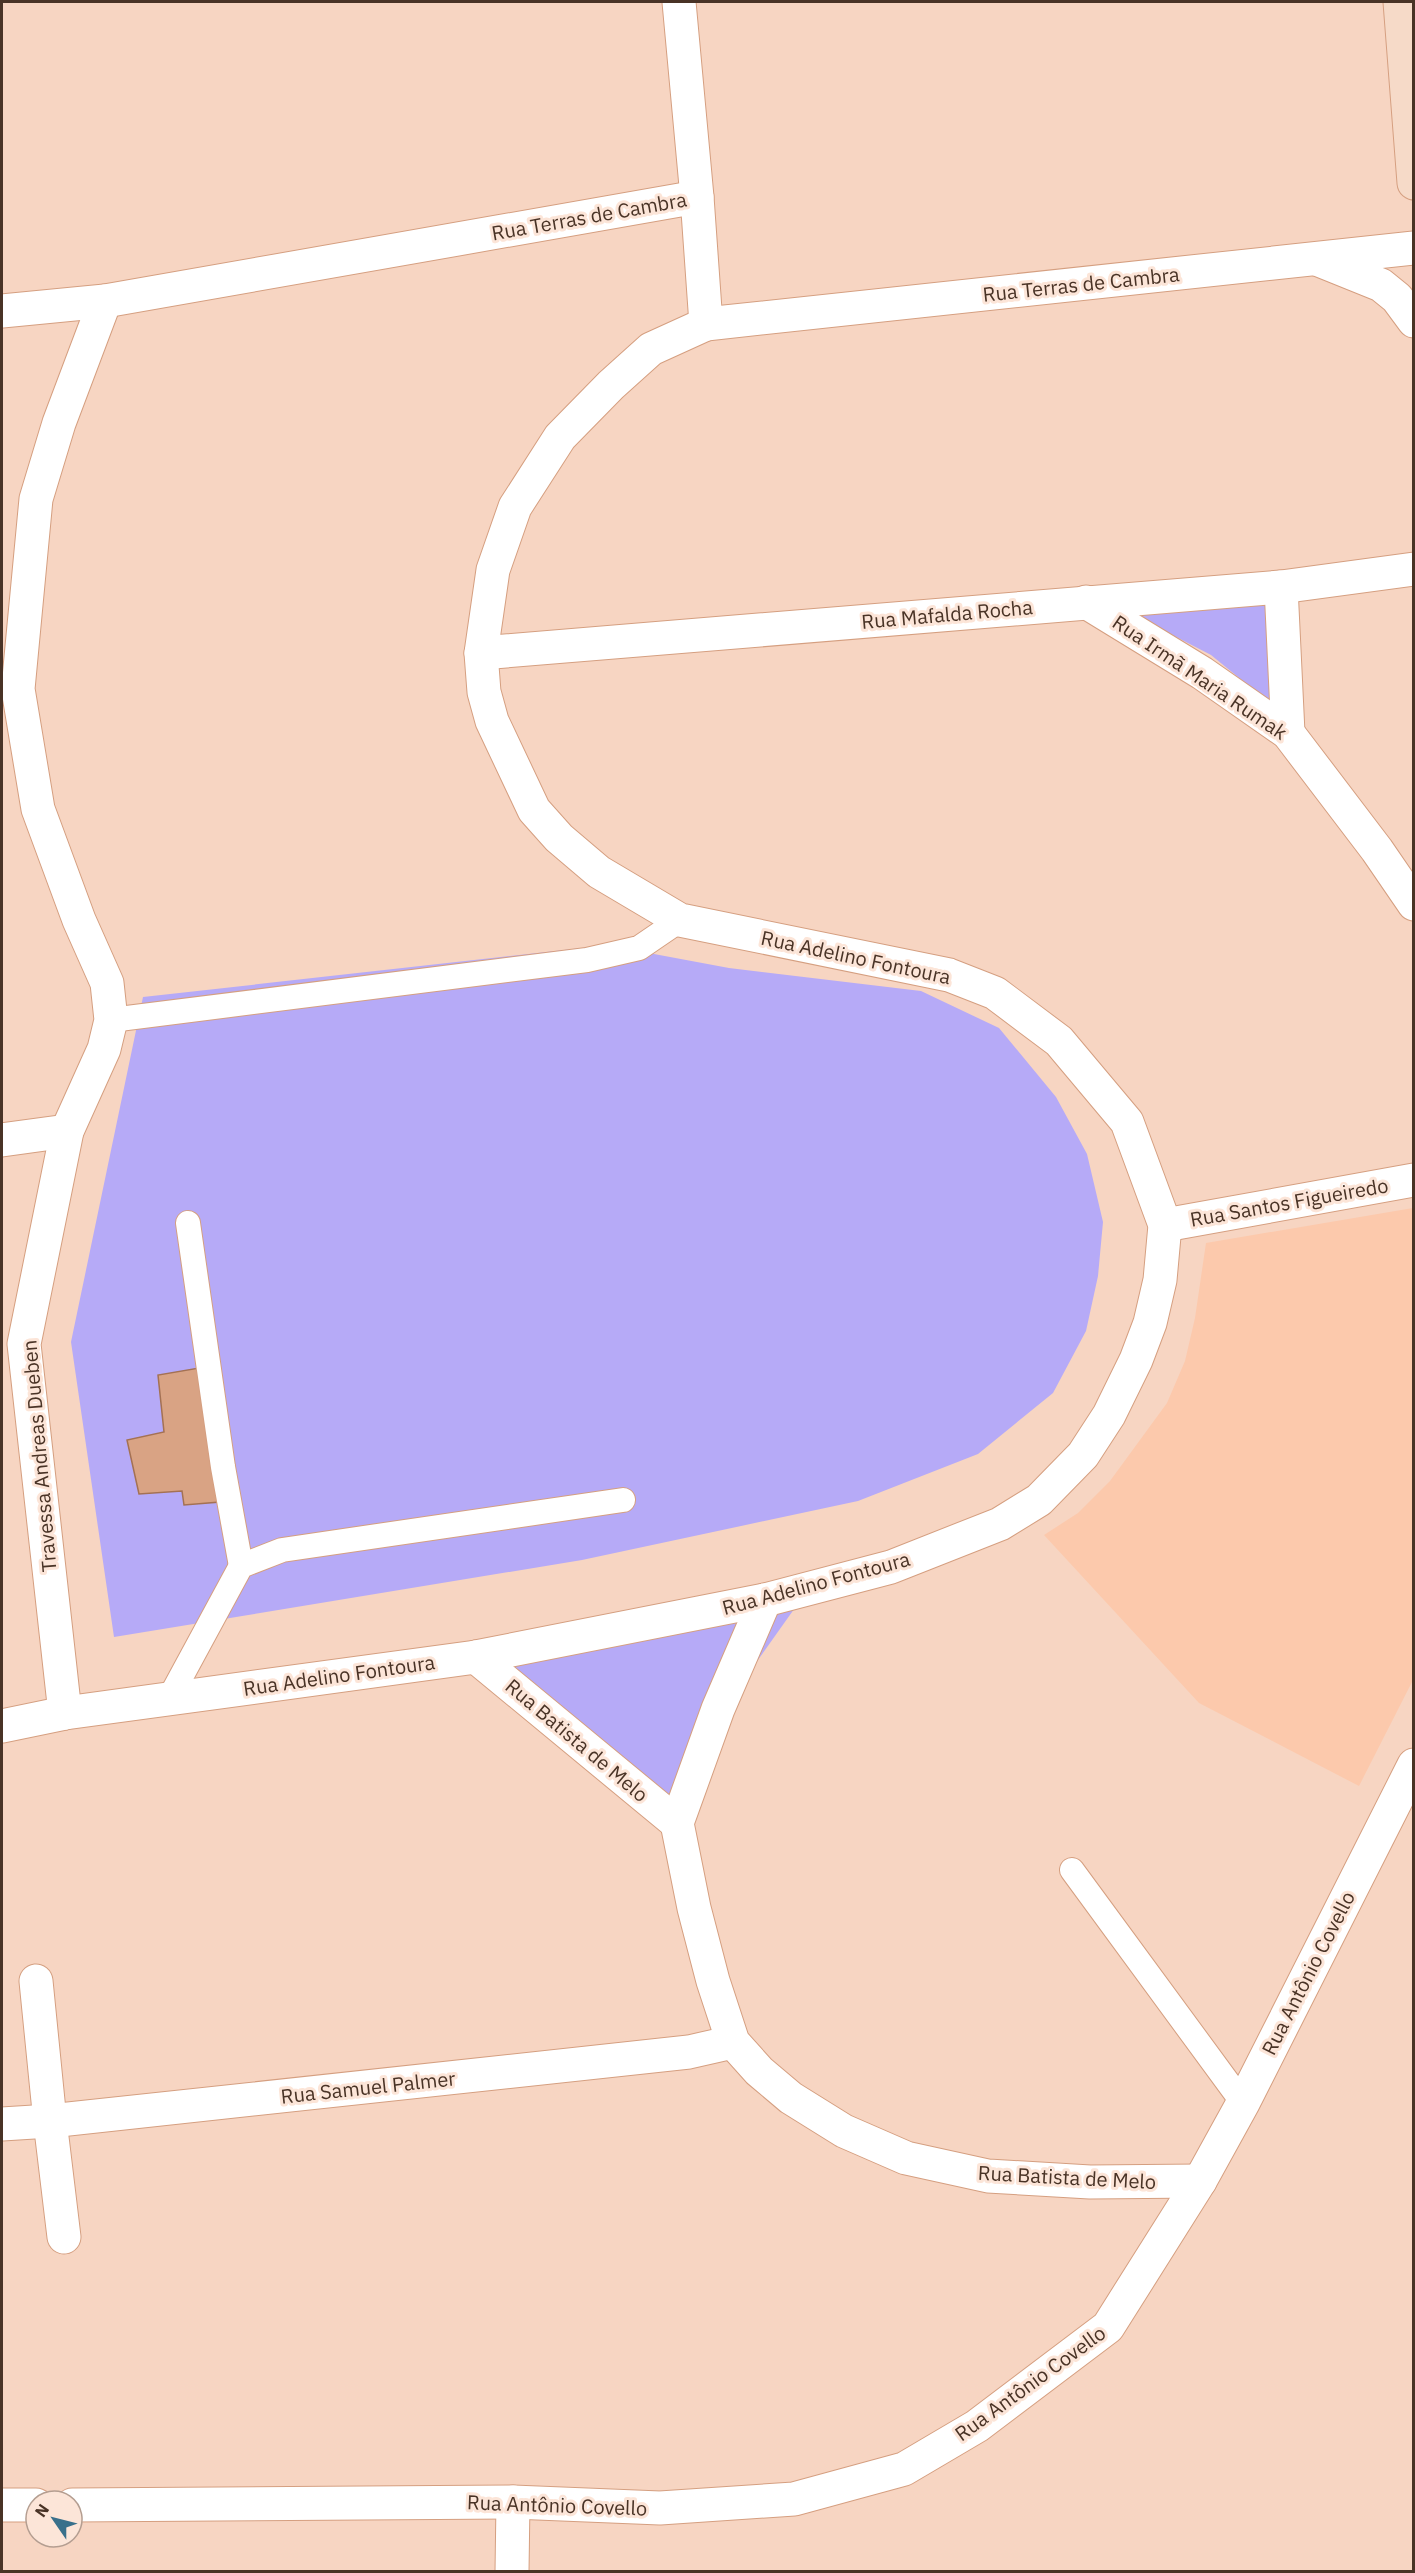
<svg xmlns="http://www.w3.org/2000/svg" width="1415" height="2573" viewBox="0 0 1415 2573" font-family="'IBM Plex Sans',sans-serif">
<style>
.built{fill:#fcc9ac}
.green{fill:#b6aaf7}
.building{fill:#d9a384;stroke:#a47153;stroke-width:1.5}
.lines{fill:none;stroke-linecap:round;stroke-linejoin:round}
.service-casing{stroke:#d59f80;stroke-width:26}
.minor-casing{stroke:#d59f80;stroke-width:35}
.secondary-casing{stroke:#d59f80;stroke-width:35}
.service{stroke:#fff;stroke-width:24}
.minor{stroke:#fff;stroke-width:33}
.secondary{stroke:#f6dac8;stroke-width:33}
.labels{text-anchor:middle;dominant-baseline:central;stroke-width:6;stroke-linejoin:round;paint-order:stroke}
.street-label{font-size:20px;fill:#493326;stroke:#fce5d8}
</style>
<rect width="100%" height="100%" fill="#f7d5c2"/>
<!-- built -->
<polygon class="built" points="1413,1208 1413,1680 1359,1786 1199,1703 1044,1535 1078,1513 1110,1481 1167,1403 1185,1361 1195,1318 1206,1243"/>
<!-- green -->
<g class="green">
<polygon points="1265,596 1281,712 1211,655 1126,611"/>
<polygon points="618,944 654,954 729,968 921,991 999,1028 1056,1097 1087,1154 1103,1222 1098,1276 1086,1331 1053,1393 978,1454 858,1501 582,1560 114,1637 71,1342 143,997"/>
<polygon points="819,1574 738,1688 693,1815 479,1644"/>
</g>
<!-- building -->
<polygon class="building" points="199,1368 220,1502 184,1505 182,1491 139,1494 127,1440 164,1432 158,1375"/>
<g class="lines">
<!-- service casing -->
<g class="service-casing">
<g id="service">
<polyline points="111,1020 587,960 639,948 680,920"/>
<polyline points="188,1223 223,1467 241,1566"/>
<polyline points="169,1699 241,1566 282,1550 623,1500"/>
<polyline points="1072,1870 1243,2103"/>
</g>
</g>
<!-- minor casing -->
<g class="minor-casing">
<g id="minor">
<polyline points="679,2 697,197"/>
<polyline points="1319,260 1381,285 1397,298 1414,321"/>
<polyline points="2,311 105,301 697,197 706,324 1414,248"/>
<polyline points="1281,587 1288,733"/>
<polyline points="1086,602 1202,673 1288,733 1377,850 1414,904"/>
<polyline points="481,653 1281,587 1414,569"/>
<polyline points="2,1140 67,1131"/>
<polyline points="1165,1225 1414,1180"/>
<polyline points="765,1600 718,1709 677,1823 694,1908 713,1981 733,2042 759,2071 791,2098 844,2131 906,2158 988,2176 1090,2182 1200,2181"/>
<polyline points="476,1657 677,1823"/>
<polyline points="65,1713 24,1344 67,1131 104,1049 111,1020 107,983 79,920 38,809 18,689 36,499 59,423 105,301"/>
<polyline points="2,1726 65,1713 476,1657 765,1600 891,1567 1000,1524 1039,1500 1083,1455 1109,1415 1136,1360 1150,1323 1160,1280 1165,1225 1127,1122 1059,1041 995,993 949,975 680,920 599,872 559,838 534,810 492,721 484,692 481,653 493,570 515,507 560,437 611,385 651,349 706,324"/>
<polyline points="36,1981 50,2121 64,2237"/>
<polyline points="2,2124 50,2121 689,2052 733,2042"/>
<polyline points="2,2505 36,2505"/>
<polyline points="72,2505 513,2502 660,2508 794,2499 904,2469 977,2426 1108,2327 1200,2181 1243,2103 1414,1765"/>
<polyline points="512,2572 513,2502"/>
</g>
</g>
<!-- secondary casing -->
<g class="secondary-casing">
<polyline id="secondary" points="1400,2 1414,183"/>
</g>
<!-- service -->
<use href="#service" class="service"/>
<!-- minor -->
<use href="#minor" class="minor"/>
<!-- secondary -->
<use href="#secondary" class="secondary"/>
</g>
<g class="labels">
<!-- street labels -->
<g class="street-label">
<text transform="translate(589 216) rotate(-10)">Rua Terras de Cambra</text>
<text transform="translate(1081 284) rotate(-6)">Rua Terras de Cambra</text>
<text transform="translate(947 614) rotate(-5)">Rua Mafalda Rocha</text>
<text transform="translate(1200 677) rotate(34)">Rua Irmã Maria Rumak</text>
<text transform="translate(856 957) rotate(12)">Rua Adelino Fontoura</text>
<text transform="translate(1289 1202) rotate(-10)">Rua Santos Figueiredo</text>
<text transform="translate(39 1456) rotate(-95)">Travessa Andreas Dueben</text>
<text transform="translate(816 1583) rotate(-15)">Rua Adelino Fontoura</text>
<text transform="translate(339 1675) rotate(-8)">Rua Adelino Fontoura</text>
<text transform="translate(577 1740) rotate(40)">Rua Batista de Melo</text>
<text transform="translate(1308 1973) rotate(-63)">Rua Antônio Covello</text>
<text transform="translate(368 2087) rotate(-6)">Rua Samuel Palmer</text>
<text transform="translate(1067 2177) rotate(3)">Rua Batista de Melo</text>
<text transform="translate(1030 2383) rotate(-36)">Rua Antônio Covello</text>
<text transform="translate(557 2505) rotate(2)">Rua Antônio Covello</text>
</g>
</g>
<!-- border -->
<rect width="1415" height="2573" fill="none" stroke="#493326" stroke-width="6"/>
<!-- north arrow -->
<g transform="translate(54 2519) rotate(305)"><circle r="28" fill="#fce5d8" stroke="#b49e91" stroke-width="1.5"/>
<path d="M0-4.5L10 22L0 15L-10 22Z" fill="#39708b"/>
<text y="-9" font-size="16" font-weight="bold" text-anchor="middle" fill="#493326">N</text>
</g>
</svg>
